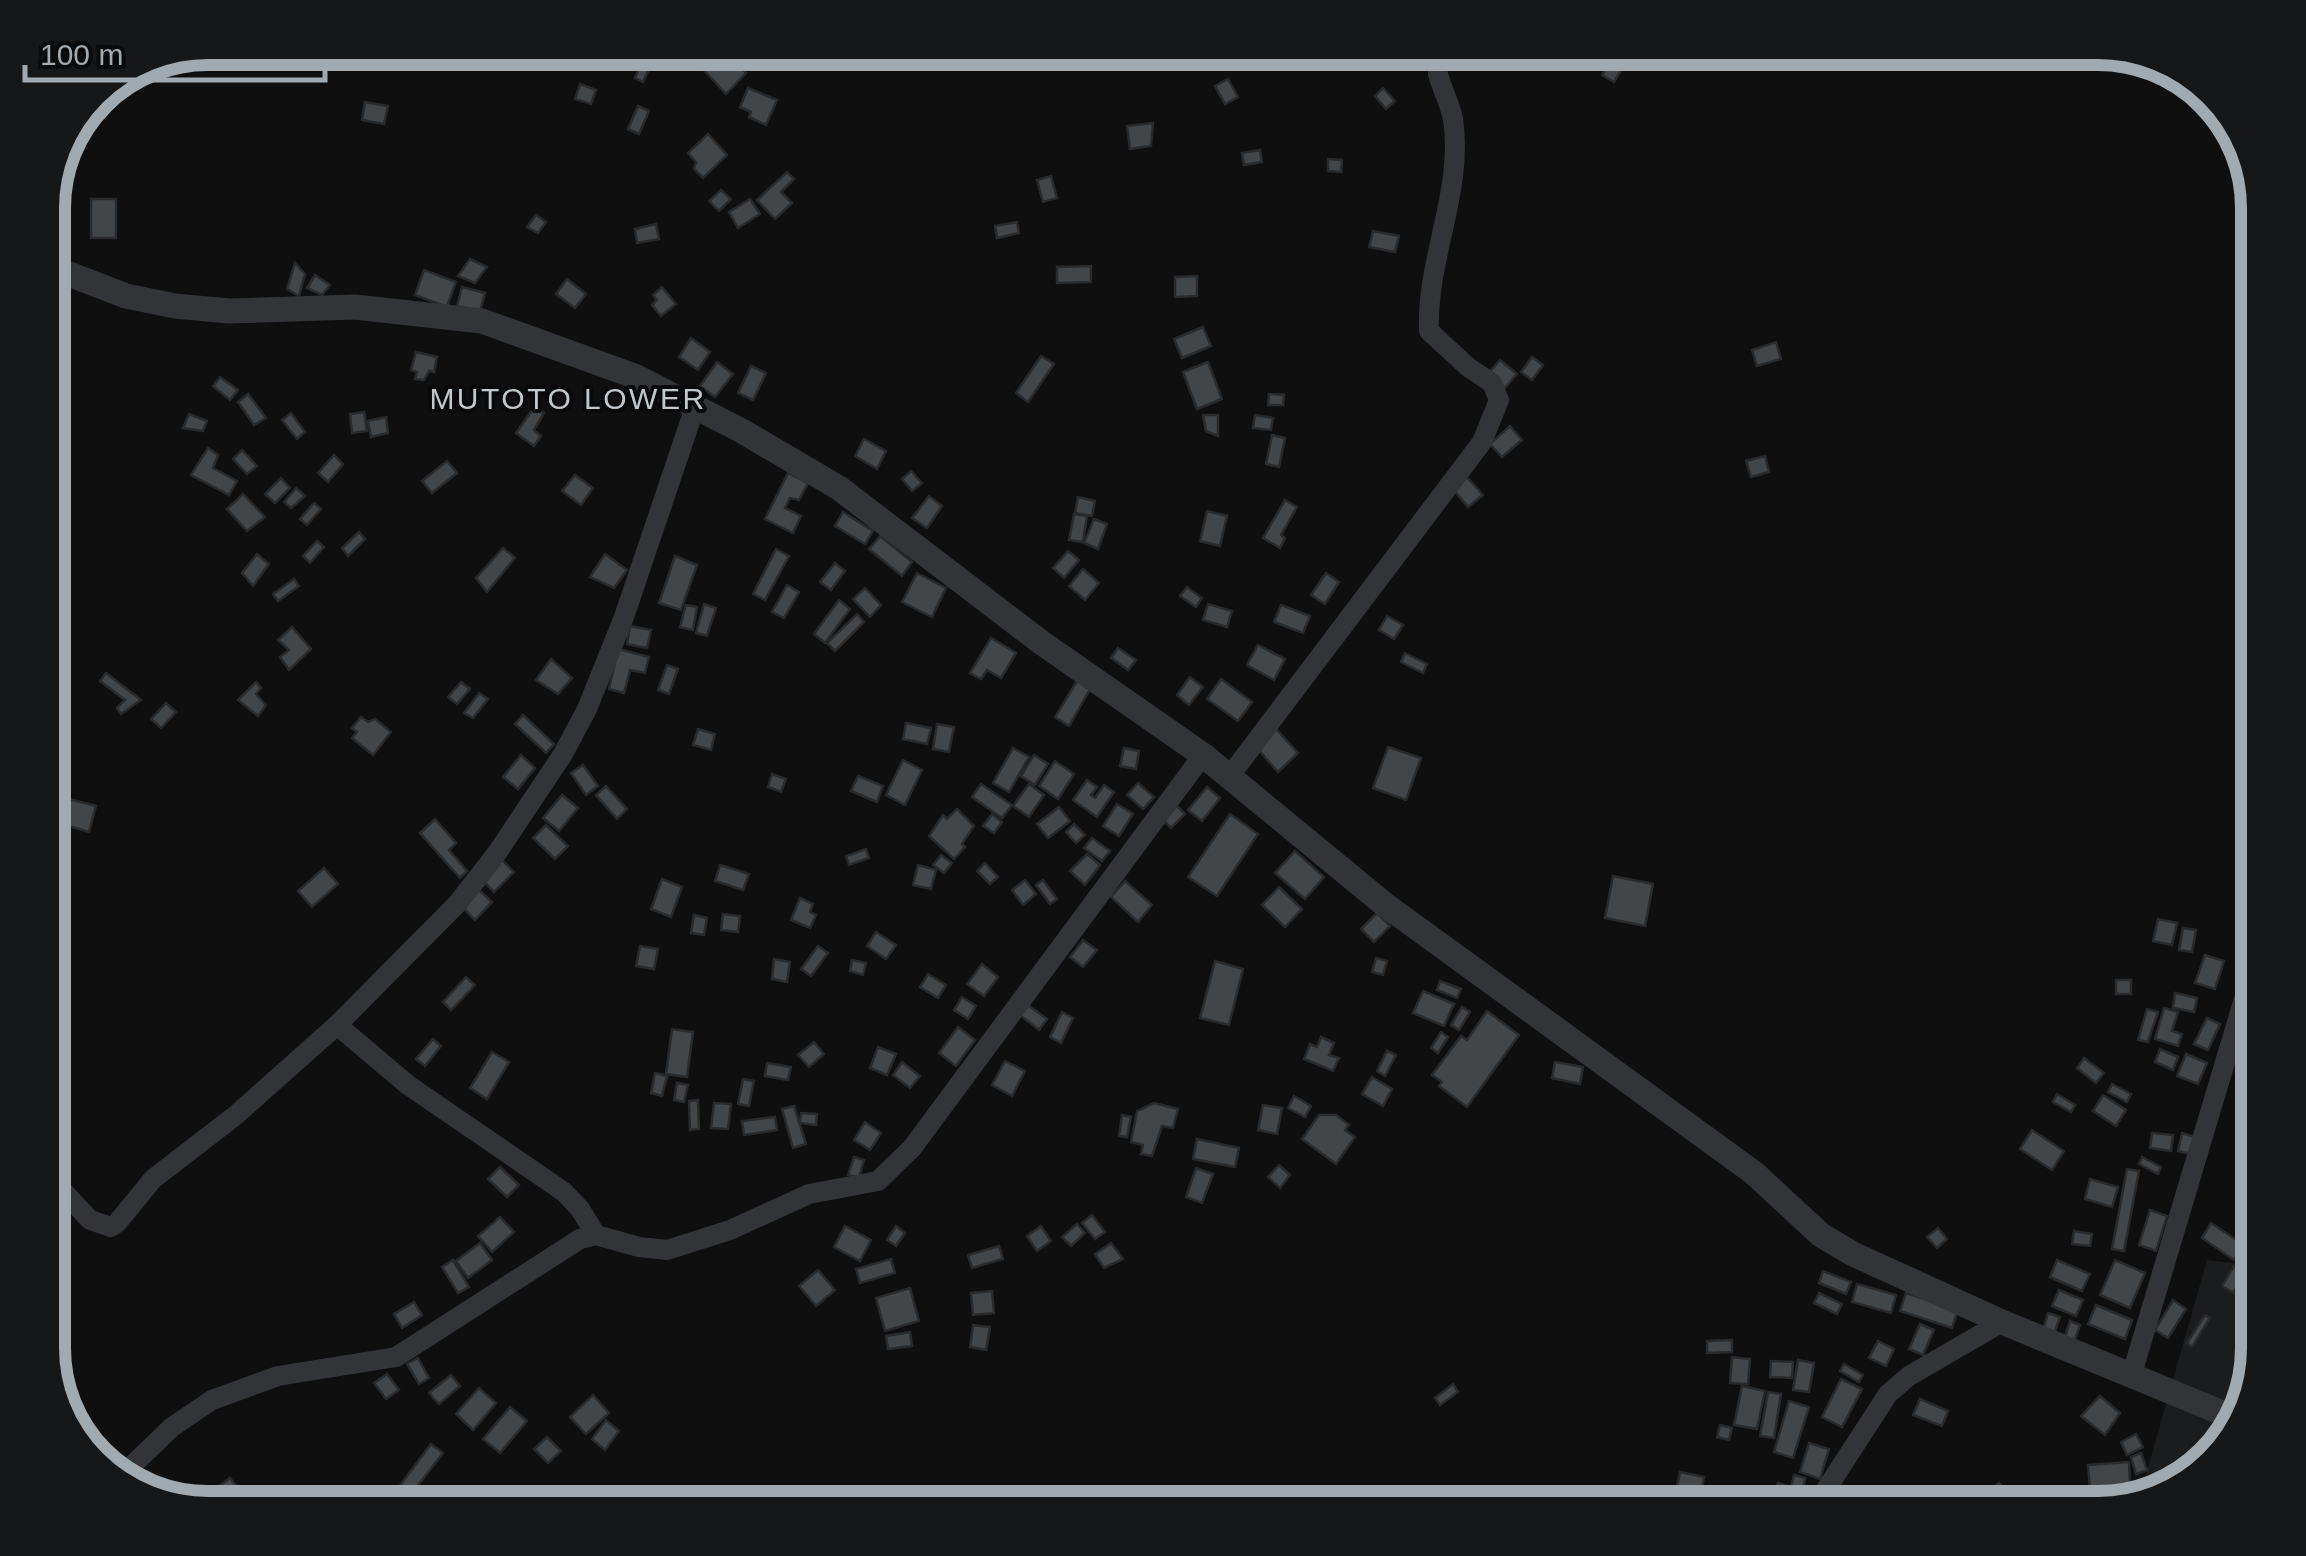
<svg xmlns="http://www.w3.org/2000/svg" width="2306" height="1556" viewBox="0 0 2306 1556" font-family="Arial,sans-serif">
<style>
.built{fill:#1b1c1d}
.building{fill:#434648;stroke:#292a2c;stroke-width:2.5}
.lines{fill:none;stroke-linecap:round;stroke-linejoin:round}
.minor{stroke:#323437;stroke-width:20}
.tertiary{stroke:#323437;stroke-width:25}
.labels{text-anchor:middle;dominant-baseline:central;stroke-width:8;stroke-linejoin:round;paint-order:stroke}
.quarter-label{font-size:30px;letter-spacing:2.5px;fill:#c1c8cc;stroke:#0a0a0b}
.rim{fill:none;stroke:#a1aab0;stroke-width:12}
</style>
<rect width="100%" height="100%" fill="#0f0f10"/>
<!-- built -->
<polygon class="built" points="2207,1260 2258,1266 2258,1349 2231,1438 2170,1492 2139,1499"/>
<!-- building -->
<g class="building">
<polygon points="727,47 736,47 740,52 734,59 746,73 726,94 703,69"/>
<polygon points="1280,47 1307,47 1308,51 1276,65 1270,52"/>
<polygon points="1613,57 1625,64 1614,82 1602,75"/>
<polygon points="642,61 651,65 643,82 635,78"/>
<polygon points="1228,79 1238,97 1225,104 1215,86"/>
<polygon points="580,84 596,90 591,104 575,99"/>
<polygon points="748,88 777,100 766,125 749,117 751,112 740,107"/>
<polygon points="1383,88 1395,101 1386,109 1375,96"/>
<polygon points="365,102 388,106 384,124 362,120"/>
<polygon points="638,106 649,111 639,134 628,129"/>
<polygon points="1153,123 1151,146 1130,149 1127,126"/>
<polygon points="708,134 727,155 703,178 694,169 696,162 688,153"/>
<polygon points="1260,150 1262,162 1244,165 1242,153"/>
<polygon points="1328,159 1342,160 1341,172 1328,171"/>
<polygon points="787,172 794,179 781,192 792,203 775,219 757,200"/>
<polygon points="1051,176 1057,198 1043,202 1037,180"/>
<polygon points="721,190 731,199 719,211 709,201"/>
<rect x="91" y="199" width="25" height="39"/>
<polygon points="750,199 760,214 738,228 729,212"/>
<polygon points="536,215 546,222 538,233 527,227"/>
<polygon points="1017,222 1019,233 997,238 995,226"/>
<polygon points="656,224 659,239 637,243 635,229"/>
<polygon points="1373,231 1399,236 1395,252 1369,247"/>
<polygon points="470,259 487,267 475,283 458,276"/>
<polygon points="295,263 305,274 299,296 287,289"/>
<polygon points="1091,266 1091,282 1057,283 1057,267"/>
<polygon points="424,270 456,282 447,307 415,295"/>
<polygon points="315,275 330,285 322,295 307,288"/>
<polygon points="1197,276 1197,296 1175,297 1175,277"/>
<polygon points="567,279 586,294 575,308 556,294"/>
<polygon points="462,287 485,293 480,312 457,306"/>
<polygon points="662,287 676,304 661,316 652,305 657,300 653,295"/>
<polygon points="1203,327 1211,346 1182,358 1174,339"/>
<polygon points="691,338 710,352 698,370 679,357"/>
<polygon points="1776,342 1781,359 1757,366 1752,350"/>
<polygon points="416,352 437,357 434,372 429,371 424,380 415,379 417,372 411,370"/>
<polygon points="1041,356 1054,364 1028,402 1016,393"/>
<polygon points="1532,357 1543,365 1532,380 1521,372"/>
<polygon points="1500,360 1517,374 1504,389 1488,374"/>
<polygon points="717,362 733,374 715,397 700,386"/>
<polygon points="1208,362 1222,399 1197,409 1183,372"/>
<polygon points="751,366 766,373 753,400 738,393"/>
<polygon points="220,377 238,390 230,400 213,386"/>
<polygon points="248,394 266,418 254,425 238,402"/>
<polygon points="1269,394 1284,395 1283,405 1268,405"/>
<polygon points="535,406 544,413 534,430 541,436 534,446 516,433"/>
<polygon points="364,412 367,431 352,433 350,414"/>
<polygon points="291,413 305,432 297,439 282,420"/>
<polygon points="189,414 207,421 203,431 183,428"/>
<polygon points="1203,415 1218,415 1218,436 1206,431"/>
<polygon points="1255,415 1273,418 1271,430 1253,428"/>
<polygon points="386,417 388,433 371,437 368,421"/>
<polygon points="1510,426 1522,440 1502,457 1490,444"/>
<polygon points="1272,435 1285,438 1279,467 1266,464"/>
<polygon points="864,439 886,451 877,469 855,456"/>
<polygon points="208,448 218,455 213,468 237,481 229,495 191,475"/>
<polygon points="242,450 257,466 247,474 233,459"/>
<polygon points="334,455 343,464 328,482 318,473"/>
<polygon points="1765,456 1769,472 1751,477 1746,461"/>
<polygon points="447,461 457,473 432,493 422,481"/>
<polygon points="911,471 922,483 912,491 902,479"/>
<polygon points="788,473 808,483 799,500 790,498 785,508 801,516 793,533 765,519"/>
<polygon points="575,475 593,488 581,505 562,491"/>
<polygon points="1466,476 1483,495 1468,507 1452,488"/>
<polygon points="281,478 290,488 275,503 265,494"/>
<polygon points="296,488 305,496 291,508 284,502"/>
<polygon points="243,494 265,517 247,531 227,509"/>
<polygon points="929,496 942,506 927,528 912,518"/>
<polygon points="1078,497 1095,501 1092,516 1075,513"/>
<polygon points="1285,500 1297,507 1281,535 1285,538 1280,548 1263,538"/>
<polygon points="314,503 321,509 307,525 300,519"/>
<polygon points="1207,511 1227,516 1220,546 1200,541"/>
<polygon points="843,512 873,531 865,544 835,526"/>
<polygon points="1074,514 1087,516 1083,542 1069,540"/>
<polygon points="1094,519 1107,524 1098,549 1084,543"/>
<polygon points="359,532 365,539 348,556 342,548"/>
<polygon points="880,536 912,562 902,576 869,549"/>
<polygon points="317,541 324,547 310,563 303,556"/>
<polygon points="503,548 515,558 487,592 476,578"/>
<polygon points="776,549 789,556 765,600 753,594"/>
<polygon points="1068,551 1079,560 1064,578 1053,568"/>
<polygon points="257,554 269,564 253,586 242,573"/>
<polygon points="605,554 627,570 614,588 590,577"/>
<polygon points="675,556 697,565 681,610 659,603"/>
<polygon points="835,563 845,571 831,590 820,582"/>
<polygon points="1083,569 1099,583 1085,600 1069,586"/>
<polygon points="917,573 946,588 932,617 902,602"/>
<polygon points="1326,573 1339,582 1325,604 1311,595"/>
<polygon points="294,579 299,586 278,601 273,594"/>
<polygon points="787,585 799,592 784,618 772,612"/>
<polygon points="1187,587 1202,598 1196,607 1180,596"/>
<polygon points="865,588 881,605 870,617 853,599"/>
<polygon points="839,600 850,609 825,643 814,634"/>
<polygon points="704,604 716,608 707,636 696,633"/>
<polygon points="1208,604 1232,611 1227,627 1203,620"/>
<polygon points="686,605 697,607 693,630 680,627"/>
<polygon points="1281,605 1310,616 1303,633 1274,622"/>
<polygon points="857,614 864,622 835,651 827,643"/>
<polygon points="1387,616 1403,625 1394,639 1379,630"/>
<polygon points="630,626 651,630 647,648 627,644"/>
<polygon points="292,627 311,649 289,670 280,657 289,650 278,640"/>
<polygon points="991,638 1016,653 1001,678 987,670 981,679 970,673"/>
<polygon points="1258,645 1285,659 1274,680 1247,665"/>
<polygon points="1118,648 1136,660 1128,670 1111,658"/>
<polygon points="618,649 649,657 645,673 630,670 624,693 609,689"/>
<polygon points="1405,653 1427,664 1423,673 1401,662"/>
<polygon points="551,659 572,678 558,694 536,680"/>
<polygon points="667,665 678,669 669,694 658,690"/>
<polygon points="106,673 141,700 121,714 117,708 125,700 100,681"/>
<polygon points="1080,676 1093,684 1069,726 1055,717"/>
<polygon points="1190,677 1203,687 1189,705 1177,695"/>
<polygon points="1221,679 1252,702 1238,721 1207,699"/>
<polygon points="256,682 261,688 256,694 266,705 258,716 238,700"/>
<polygon points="461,682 470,689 457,704 448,697"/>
<polygon points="479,693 488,699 473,718 464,713"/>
<polygon points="166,703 176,712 161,728 151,719"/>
<polygon points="523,715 554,744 546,753 515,724"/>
<polygon points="361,717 368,722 375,719 391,732 373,755 352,738 357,732 352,728"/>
<polygon points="906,723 931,728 927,744 903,739"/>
<polygon points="937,724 954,727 949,752 933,749"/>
<polygon points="698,729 715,734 711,750 693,745"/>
<polygon points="1276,729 1298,753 1278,772 1256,747"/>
<polygon points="1388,747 1421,758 1406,800 1373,788"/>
<polygon points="1013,748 1029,757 1009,792 993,783"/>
<polygon points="1124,748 1139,751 1136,769 1120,766"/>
<polygon points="521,755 535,768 518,789 503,777"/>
<polygon points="1034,755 1048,764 1035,785 1021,776"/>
<polygon points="903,760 922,770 905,805 886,795"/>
<polygon points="1055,761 1074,774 1058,799 1039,786"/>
<polygon points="583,765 598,786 586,795 571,773"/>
<polygon points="772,774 786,779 781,792 768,787"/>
<polygon points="858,776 883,786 877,802 851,791"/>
<polygon points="1087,780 1097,787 1091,795 1095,798 1104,785 1114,792 1097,817 1073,800"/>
<polygon points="1138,783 1154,797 1143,809 1127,795"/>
<polygon points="981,784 1012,805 1002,818 972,797"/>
<polygon points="1029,784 1044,795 1029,817 1013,806"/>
<polygon points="606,786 627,809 617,819 596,795"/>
<polygon points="1207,787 1220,798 1202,821 1188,810"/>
<polygon points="562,795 578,808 559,831 543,818"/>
<polygon points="69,799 96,806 89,832 62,824"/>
<polygon points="1117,804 1133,814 1119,836 1103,826"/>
<polygon points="1177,806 1185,814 1171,828 1163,820"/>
<polygon points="1059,807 1070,821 1048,838 1037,824"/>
<polygon points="957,809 974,826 962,844 965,847 954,859 929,836 943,815 947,819"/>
<polygon points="992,814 1002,822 994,833 983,826"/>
<polygon points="1230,814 1258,834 1217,896 1188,877"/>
<polygon points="435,819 456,843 449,850 467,871 460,878 420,833"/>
<polygon points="1074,824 1085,835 1076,843 1066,832"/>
<polygon points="546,825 568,846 555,859 533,838"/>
<polygon points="1092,838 1110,851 1102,861 1084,848"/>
<polygon points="866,849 869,858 849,865 846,856"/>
<polygon points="1295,851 1324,877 1305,899 1275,873"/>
<polygon points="1087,854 1100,865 1085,885 1070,871"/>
<polygon points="941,855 952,863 944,873 933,865"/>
<polygon points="502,860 514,872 494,892 483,881"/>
<polygon points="985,863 998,877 990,884 977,871"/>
<polygon points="720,865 749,874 743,890 715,881"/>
<polygon points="918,865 936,870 931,889 913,885"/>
<polygon points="324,868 338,884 312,907 298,891"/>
<polygon points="1613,876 1653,884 1645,926 1605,918"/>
<polygon points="662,879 682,887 671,917 651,909"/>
<polygon points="1025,880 1036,894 1023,905 1012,890"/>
<polygon points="1043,880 1057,899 1050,904 1036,885"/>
<polygon points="1125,881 1152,905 1138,922 1111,897"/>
<polygon points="1279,887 1302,909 1285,927 1262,905"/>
<polygon points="479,890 492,902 475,920 462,907"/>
<polygon points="800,898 813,904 810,912 816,915 810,928 791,920"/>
<polygon points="1377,913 1390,926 1374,942 1361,929"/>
<polygon points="723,914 740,916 738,932 721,930"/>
<polygon points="694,915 707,918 704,935 691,933"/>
<polygon points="2158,919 2177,923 2172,945 2153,941"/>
<polygon points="2183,928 2196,930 2192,952 2179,950"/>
<polygon points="876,932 896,945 886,959 867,946"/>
<polygon points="1083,940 1097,950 1083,967 1070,957"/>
<polygon points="640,946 658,949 654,969 636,966"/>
<polygon points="818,946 828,953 811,976 801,969"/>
<polygon points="2205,955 2224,961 2215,989 2195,983"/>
<polygon points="1376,958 1387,961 1383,975 1372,972"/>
<polygon points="774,959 790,962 787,982 772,979"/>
<polygon points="852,960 866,963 863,975 850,971"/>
<polygon points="1215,961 1243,969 1229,1025 1200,1018"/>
<polygon points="982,964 998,977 984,996 967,984"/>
<polygon points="928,974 946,985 938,998 920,987"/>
<polygon points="466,977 475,985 451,1010 443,1002"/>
<rect x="2116" y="980" width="15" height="14"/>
<polygon points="1440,981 1461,989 1457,998 1437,990"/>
<polygon points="1423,991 1454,1004 1444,1026 1413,1013"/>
<polygon points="2175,993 2197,998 2194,1012 2173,1008"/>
<polygon points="962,997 976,1006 968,1019 954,1010"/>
<polygon points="1028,1005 1047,1019 1039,1030 1020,1015"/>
<polygon points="1462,1007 1470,1012 1459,1030 1451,1025"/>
<polygon points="2164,1008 2178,1012 2172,1031 2182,1034 2178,1046 2155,1039"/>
<polygon points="2147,1009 2158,1012 2148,1042 2138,1040"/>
<polygon points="1487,1011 1519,1035 1467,1107 1439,1086 1442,1082 1432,1075 1461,1036 1467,1040"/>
<polygon points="1062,1012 1073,1018 1061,1043 1050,1037"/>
<polygon points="2207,1018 2220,1024 2208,1050 2194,1044"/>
<polygon points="958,1027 975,1040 956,1066 939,1053"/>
<polygon points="672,1029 693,1032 687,1077 666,1074"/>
<polygon points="1441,1032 1448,1037 1438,1053 1431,1048"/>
<polygon points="1321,1037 1334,1043 1329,1055 1339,1058 1333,1071 1304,1059 1310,1044 1317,1047"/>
<polygon points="433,1039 441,1046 425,1066 416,1059"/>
<polygon points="814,1042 824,1054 809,1067 798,1055"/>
<polygon points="878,1047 896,1054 887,1075 870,1068"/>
<polygon points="2160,1049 2178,1057 2173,1070 2155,1062"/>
<polygon points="1387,1051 1396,1055 1385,1076 1377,1071"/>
<polygon points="492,1052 509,1062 487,1099 470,1088"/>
<polygon points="2186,1054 2207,1063 2198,1084 2177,1076"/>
<polygon points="2084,1058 2104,1073 2096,1083 2077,1068"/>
<polygon points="1005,1061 1025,1071 1012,1096 992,1085"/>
<polygon points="902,1062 920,1076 910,1088 893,1075"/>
<polygon points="1555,1062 1583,1067 1580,1084 1552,1078"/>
<polygon points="767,1063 791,1067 788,1080 765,1076"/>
<polygon points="655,1073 667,1076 662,1096 651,1093"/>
<polygon points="1372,1077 1392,1089 1383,1106 1362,1094"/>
<polygon points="743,1079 754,1081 749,1106 738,1104"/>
<polygon points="677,1083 688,1085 684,1102 674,1100"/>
<polygon points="2112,1084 2131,1094 2127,1102 2108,1092"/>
<polygon points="2057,1094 2075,1105 2071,1112 2053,1102"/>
<polygon points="2103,1095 2126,1110 2116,1126 2093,1111"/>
<polygon points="1294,1096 1311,1106 1305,1117 1288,1108"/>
<polygon points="698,1100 699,1129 690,1130 689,1101"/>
<polygon points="714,1103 731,1104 728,1129 711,1128"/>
<polygon points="1154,1103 1178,1109 1173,1128 1162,1126 1152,1156 1141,1154 1143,1145 1131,1142 1137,1111"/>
<polygon points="1263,1105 1282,1108 1277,1134 1258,1130"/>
<polygon points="794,1106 806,1144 793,1148 782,1109"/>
<polygon points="801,1113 817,1114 816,1125 800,1123"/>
<polygon points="1122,1115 1131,1117 1127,1137 1119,1136"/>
<polygon points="1319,1115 1336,1115 1349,1125 1345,1130 1355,1137 1336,1164 1302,1139"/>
<polygon points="775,1117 777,1130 744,1135 742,1121"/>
<polygon points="865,1122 881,1133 870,1150 854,1140"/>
<polygon points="2249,1123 2258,1126 2258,1185 2246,1180 2247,1175 2242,1173 2250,1152 2240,1148"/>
<polygon points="2032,1130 2064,1151 2052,1170 2020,1149"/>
<polygon points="2152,1133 2173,1135 2171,1151 2150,1148"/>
<polygon points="2182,1133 2195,1137 2190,1154 2178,1151"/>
<polygon points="1197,1139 1239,1148 1235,1167 1193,1159"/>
<polygon points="854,1157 864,1160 859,1178 848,1175"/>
<polygon points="2142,1157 2161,1167 2158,1174 2139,1164"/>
<polygon points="1279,1165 1290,1175 1280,1188 1268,1177"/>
<polygon points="500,1167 519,1185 507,1197 488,1179"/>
<polygon points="1196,1168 1213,1174 1202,1203 1186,1197"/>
<polygon points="2127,1169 2139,1171 2124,1251 2112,1249"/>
<polygon points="2090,1179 2118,1187 2112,1207 2085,1199"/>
<polygon points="2258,1207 2258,1246 2244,1241"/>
<polygon points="2150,1210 2167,1216 2156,1251 2139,1245"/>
<polygon points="1092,1215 1105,1232 1095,1239 1082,1223"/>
<polygon points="500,1217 514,1232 492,1252 478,1236"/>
<polygon points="2211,1223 2244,1245 2234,1260 2202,1238"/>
<polygon points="1077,1224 1085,1233 1071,1246 1062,1237"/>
<polygon points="845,1226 871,1240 860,1261 834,1247"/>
<polygon points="896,1226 905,1233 896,1246 887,1240"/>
<polygon points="1041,1226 1051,1241 1037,1251 1027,1236"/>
<polygon points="1938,1228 1947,1239 1937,1248 1927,1237"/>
<polygon points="2074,1231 2092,1234 2090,1246 2072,1244"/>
<polygon points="480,1243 492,1260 468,1278 456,1261"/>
<polygon points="1111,1243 1123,1259 1104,1268 1095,1254"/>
<polygon points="999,1246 1003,1259 972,1268 968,1255"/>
<polygon points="891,1259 895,1273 860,1283 856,1269"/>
<polygon points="453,1260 469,1287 458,1293 442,1267"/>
<polygon points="2057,1260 2090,1274 2082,1291 2050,1277"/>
<polygon points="2115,1260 2145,1273 2130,1308 2100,1295"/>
<polygon points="2234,1266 2245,1272 2233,1293 2222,1286"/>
<polygon points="818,1270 835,1290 816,1306 799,1286"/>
<polygon points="1823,1271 1851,1282 1846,1294 1819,1283"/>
<polygon points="1857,1284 1896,1295 1891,1313 1852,1302"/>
<polygon points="910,1288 919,1321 885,1331 876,1298"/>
<polygon points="2059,1290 2083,1300 2076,1316 2052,1306"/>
<polygon points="992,1291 994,1313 973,1315 971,1293"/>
<polygon points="1819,1293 1842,1304 1837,1314 1814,1303"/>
<polygon points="1906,1293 1958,1310 1952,1328 1900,1311"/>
<polygon points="2173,1300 2186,1309 2168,1338 2155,1330"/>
<polygon points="2247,1301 2258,1308 2258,1325 2239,1314"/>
<polygon points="414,1302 422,1315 402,1328 394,1314"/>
<polygon points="2096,1305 2132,1320 2125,1339 2088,1324"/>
<polygon points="2048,1313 2060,1317 2054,1334 2043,1330"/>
<polygon points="2205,1315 2210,1318 2192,1347 2187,1343"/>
<polygon points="2070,1321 2080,1325 2075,1340 2065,1337"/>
<polygon points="1920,1324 1934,1330 1923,1355 1909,1349"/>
<polygon points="973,1325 990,1327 986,1350 970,1347"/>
<polygon points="910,1332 912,1346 888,1349 886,1336"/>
<polygon points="1732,1340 1732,1352 1707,1353 1707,1341"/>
<polygon points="1878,1341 1894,1349 1886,1366 1869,1358"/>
<polygon points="1732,1357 1750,1359 1748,1384 1730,1383"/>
<polygon points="418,1358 429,1378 419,1384 407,1364"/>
<polygon points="1798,1360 1814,1363 1809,1392 1793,1390"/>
<polygon points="1771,1361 1793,1362 1792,1378 1770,1377"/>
<polygon points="1844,1364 1863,1375 1859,1382 1840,1371"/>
<polygon points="387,1374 399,1390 386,1399 374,1383"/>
<polygon points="451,1375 460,1386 439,1404 429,1393"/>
<polygon points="1841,1379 1862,1389 1842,1427 1822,1417"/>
<polygon points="1453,1384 1458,1392 1440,1405 1435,1398"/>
<polygon points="1742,1386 1765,1391 1757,1429 1734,1425"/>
<polygon points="479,1388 496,1403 473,1430 456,1414"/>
<polygon points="1768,1392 1781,1394 1774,1438 1760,1436"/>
<polygon points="593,1395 609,1413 586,1434 570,1417"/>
<polygon points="2100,1396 2120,1413 2105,1435 2081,1416"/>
<polygon points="1920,1399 1948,1411 1942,1426 1913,1415"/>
<polygon points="1789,1401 1809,1407 1793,1458 1774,1452"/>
<polygon points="510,1407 527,1421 500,1453 483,1439"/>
<polygon points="606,1420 619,1431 605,1450 592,1439"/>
<polygon points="1720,1425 1732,1428 1729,1440 1717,1437"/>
<polygon points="2216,1425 2234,1429 2225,1443 2212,1440"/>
<polygon points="2136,1434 2143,1447 2127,1455 2121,1442"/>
<polygon points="547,1437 561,1451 548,1463 534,1449"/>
<polygon points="1809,1443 1829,1449 1820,1479 1800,1472"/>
<polygon points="431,1444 443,1453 409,1497 398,1488"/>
<polygon points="2141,1453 2147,1470 2136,1474 2131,1457"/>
<polygon points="2129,1462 2130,1486 2090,1489 2088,1465"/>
<polygon points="1680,1472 1704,1477 1698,1508 1673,1507"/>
<polygon points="1794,1475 1805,1478 1803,1490 1810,1492 1807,1503 1799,1501 1797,1508 1785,1508 1788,1498 1774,1495 1778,1483 1791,1487"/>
<polygon points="230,1478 237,1487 221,1499 214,1490"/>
<polygon points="1999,1483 2010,1495 1996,1508 1988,1508 1980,1500"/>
<polygon points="1944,1488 1956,1492 1950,1508 1937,1508"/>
<polygon points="1847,1498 1871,1507 1871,1508 1843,1508"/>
</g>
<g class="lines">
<!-- minor -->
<g class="minor">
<path d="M1229,777l253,-335 17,-42 -7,-17 -24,-16 -39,-36c-3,-71 35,-141 24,-212 -3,-15 -11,-30 -15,-45"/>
<polyline points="337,1025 408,1085 564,1192 580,1209 596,1235"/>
<polyline points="48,1175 90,1220 111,1227 117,1223 153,1179 236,1115 337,1025 458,903 497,853 563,754 587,709 624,617 695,407"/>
<polyline points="2131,1377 2258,952"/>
<polyline points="117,1480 172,1427 212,1400 278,1376 396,1357 580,1239 596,1235 639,1247 667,1250 730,1230 809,1194 878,1181 912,1148 1203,755"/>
<polyline points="1814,1508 1888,1394 1909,1376 2002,1322"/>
</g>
<!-- tertiary -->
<polyline class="tertiary" points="48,270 69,274 126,296 175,306 229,311 355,307 482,321 637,377 742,431 839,488 1042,643 1203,755 1384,904 1754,1173 1821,1235 1853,1254 2002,1322 2237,1419"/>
</g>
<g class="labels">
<!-- quarter labels -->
<g class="quarter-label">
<text x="568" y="398">MUTOTO LOWER</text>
</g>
</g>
<!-- crop -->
<path d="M0 0H2306V1556H0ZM208 65H2098A143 143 0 0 1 2241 208V1348A143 143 0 0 1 2098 1491H208A143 143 0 0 1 65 1348V208A143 143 0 0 1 208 65Z" fill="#161718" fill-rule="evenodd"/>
<path class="rim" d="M208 65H2098A143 143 0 0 1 2241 208V1348A143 143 0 0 1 2098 1491H208A143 143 0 0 1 65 1348V208A143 143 0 0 1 208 65Z"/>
<!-- scale -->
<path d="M25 65v15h300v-15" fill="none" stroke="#a1aab0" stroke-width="5"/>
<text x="40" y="65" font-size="30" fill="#a1aab0" stroke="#0a0a0b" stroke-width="8" paint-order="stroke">100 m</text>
</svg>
